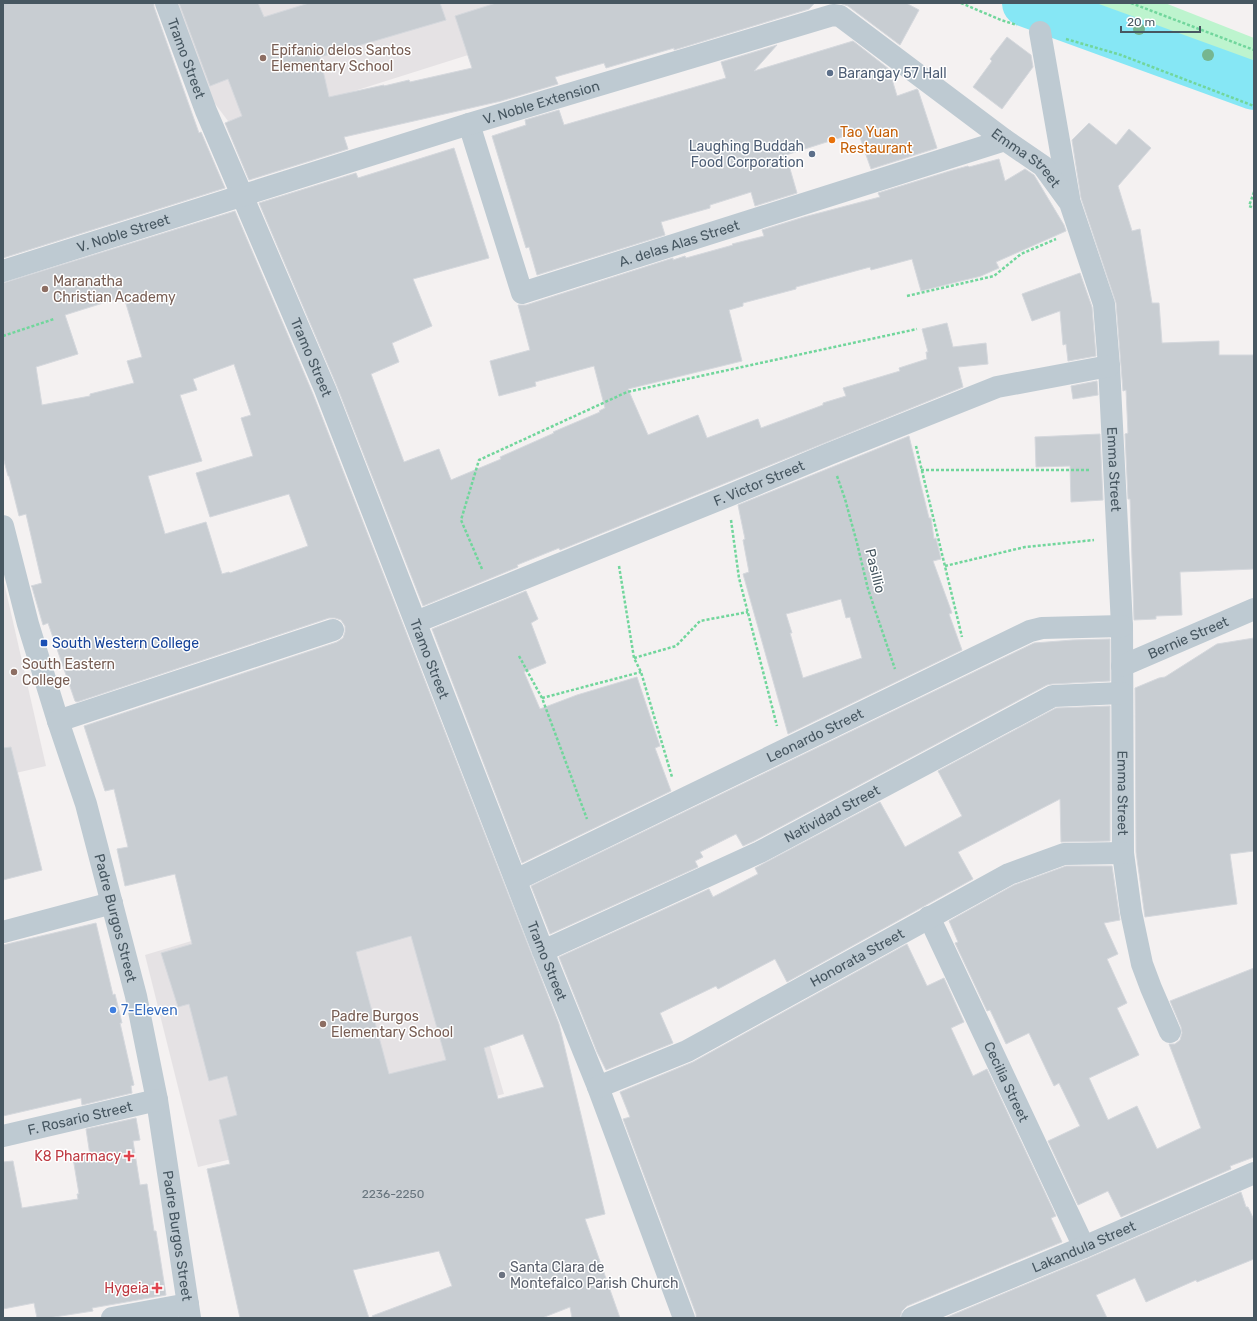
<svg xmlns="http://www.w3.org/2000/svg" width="1257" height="1321" viewBox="0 0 1257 1321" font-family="Rubik,sans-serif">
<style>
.education{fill:#e5e2e4}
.green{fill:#bdf4ce}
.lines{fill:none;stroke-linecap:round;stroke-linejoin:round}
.river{stroke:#86e7f5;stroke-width:48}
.building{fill:#c8cdd2;stroke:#d5d8dd;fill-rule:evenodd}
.path{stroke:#71d69c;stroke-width:2.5;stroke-dasharray:3 2;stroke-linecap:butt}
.minor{stroke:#becad2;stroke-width:22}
.tree{fill:#76b690}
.education-dot{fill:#8d6e63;stroke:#fff;stroke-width:1.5}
.service-dot{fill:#5c6f8a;stroke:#fff;stroke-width:1.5}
.food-dot{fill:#e8710a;stroke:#fff;stroke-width:1.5}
.transit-dot{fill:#1a4fb4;stroke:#fff;stroke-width:1.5}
.shop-dot{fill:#3f7fe0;stroke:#fff;stroke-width:1.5}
.health-dot{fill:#e0444e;stroke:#fff;stroke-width:1.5}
.worship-dot{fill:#6b7280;stroke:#fff;stroke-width:1.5}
.labels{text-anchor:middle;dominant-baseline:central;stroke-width:3;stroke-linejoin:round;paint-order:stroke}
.number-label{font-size:12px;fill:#67747d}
.education-label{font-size:14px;fill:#785e54;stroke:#fff;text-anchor:start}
.street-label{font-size:14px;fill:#475761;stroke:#fff}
.service-label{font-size:14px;fill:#4e5e75;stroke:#fff;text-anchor:start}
.food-label{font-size:14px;fill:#c56008;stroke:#fff;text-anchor:start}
.transit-label{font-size:14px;fill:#164399;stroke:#fff;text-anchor:start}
.shop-label{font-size:14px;fill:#366cbe;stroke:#fff;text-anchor:start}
.health-label{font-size:14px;fill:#be3a42;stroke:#fff;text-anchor:end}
.worship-label{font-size:14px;fill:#5b616d;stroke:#fff;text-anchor:start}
</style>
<rect width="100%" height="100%" fill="#f4f1f1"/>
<!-- education -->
<g class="education">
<polygon points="175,3 633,3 234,129 210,97"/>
<polygon points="3,578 46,766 3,776"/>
<polygon points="437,866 504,1094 198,1167 145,955 251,923"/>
</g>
<!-- green -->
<polygon class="green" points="1094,3 1165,3 1254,38 1254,64"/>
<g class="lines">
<!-- river -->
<polyline class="river" points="1026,3 1254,86"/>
</g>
<!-- building -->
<g class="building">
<polygon points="3,3 154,3 154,7 199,133 201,132 225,188 3,258"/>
<polygon points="179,3 258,3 264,17 309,3 440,3 446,20 320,57 329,97 384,85 384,86 409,80 410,82 472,68 455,16 496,3 815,3 809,9 674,50 674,48 606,68 604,63 555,77 558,84 501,101 344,137 348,149 249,180 225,123 242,116 228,79 210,86"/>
<polygon points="839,3 906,3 919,10 900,45 848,6"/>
<polygon points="1007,37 1031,55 1033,67 1002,109 973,87 992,61 990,59"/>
<polygon points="853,41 889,69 897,96 917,89 918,90 937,148 871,169 858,132 786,155 797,193 755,206 751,192 710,205 710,208 661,222 665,235 537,275 529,247 526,248 492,136 526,125 525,120 559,110 564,125 726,78 721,62 777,45 754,71"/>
<polygon points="1089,123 1116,145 1129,129 1151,148 1118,186 1132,231 1140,229 1152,303 1159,303 1162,343 1219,341 1219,355 1254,355 1254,569 1180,572 1182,615 1156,616 1156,619 1134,620 1130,499 1128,499 1125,434 1128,433 1126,390 1123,391 1116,303 1081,198 1072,140"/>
<polygon points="454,148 489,258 413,279 432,326 392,343 399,362 371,374 404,462 439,449 451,480 501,459 500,457 554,433 553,432 600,412 599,411 605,408 594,366 535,382 536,386 499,396 490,361 530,350 518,305 526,305 673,258 673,260 685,256 686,258 733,245 732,244 764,236 762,230 804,217 880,197 878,193 953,170 968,166 969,167 999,159 1005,181 1025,169 1034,175 1064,225 1066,231 996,262 999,268 981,276 921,291 912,259 871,270 870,267 796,287 796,289 743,303 743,306 729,310 742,361 628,389 648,435 698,415 707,438 758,419 761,428 823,405 823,403 846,396 843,388 900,371 899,368 927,359 926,352 928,352 922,329 947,323 953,347 986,343 988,364 958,367 963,387 560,550 559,548 517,565 518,567 423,606 336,384 259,203 356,173 358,178"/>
<path d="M235,211l78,183 246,630 46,190 -20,5 35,99h-48l-2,-11 -28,11h-169l-1,-2 80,-30 -13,-35 -86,19 16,48h-129l-33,-149 23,-5 -11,-44 18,-5 -10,-39 -18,5 -20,-77 -11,3 -17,-54 31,-9 -17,-70 -50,12 -8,-37 11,-2 -14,-58 -9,2 -21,-65 253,-84 6,-4 2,-6v-6l-4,-6 -6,-2h-6l-252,84 -2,-1 -27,-78 -5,2 -11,-38 -1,-1 11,-3 -16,-69 -7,2 -10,-40h-1l-5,-19v-174zM122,297h2l18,60 -15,4 7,22 -44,11v2l-48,9 -6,-38 42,-13 -13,-39zM234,364l17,51 -10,3 12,38 -57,17 14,44 79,-23 19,52 -78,27 -1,-1 -7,2 -16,-52 -41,12 -17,-58 54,-15 -22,-66 17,-5 -4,-11zM411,936l35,124 -57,14 -33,-122zM523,1034l21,53 -46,12 -14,-51z"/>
<polygon points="1080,273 1092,307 1096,356 1068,361 1066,344 1063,345 1060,311 1032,321 1022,294"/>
<polygon points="1097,381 1098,395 1073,399 1071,386"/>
<polygon points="1100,434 1103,500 1071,502 1070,466 1036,467 1035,437"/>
<path d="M909,436l20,82h2l3,21 2,-1 5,21 -8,2 19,52 -3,1 13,36 -174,84 -45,-160 6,-2 -6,-32 2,-1 -7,-34zM841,599l5,19 4,-1 12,41 -59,20 -13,-45h2l-6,-19z"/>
<polygon points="526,591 538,619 531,623 546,663 524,672 540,709 577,695 637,677 660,746 655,748 671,791 522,863 432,629"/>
<polygon points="1254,638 1254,851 1230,854 1237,904 1145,917 1136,852 1135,688 1159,678 1165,677 1217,644"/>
<polygon points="1110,639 1110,681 1052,684 1047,685 754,841 743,846 736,834 700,852 703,857 695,861 698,867 550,934 531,886 1034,643 1073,640"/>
<polygon points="1110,706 1110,841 1061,842 1060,799 958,852 973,879 787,982 775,959 718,989 716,986 660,1013 673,1043 606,1070 597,1052 559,957 709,889 713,897 758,874 755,868 880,802 905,847 962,816 938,771 1056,708"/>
<polygon points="11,747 42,870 3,880 3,748"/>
<polygon points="1066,866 1112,866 1120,920 1104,923 1118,954 1107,959 1127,1003 1117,1008 1139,1055 1089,1078 1108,1120 1137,1106 1157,1149 1201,1128 1169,1044 1175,1044 1180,1040 1182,1033 1181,1027 1170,1001 1254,968 1254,1157 1230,1166 1231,1169 1121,1217 1108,1191 1078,1205 1048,1141 1080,1126 1059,1083 1054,1086 1029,1033 1006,1044 990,1010 987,1011 955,943 958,942 949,921 1014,885"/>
<polygon points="96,923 113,995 115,994 122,1023 120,1023 134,1085 131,1086 132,1093 82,1105 81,1098 3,1116 3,945"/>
<polygon points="907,944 927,986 944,978 964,1022 951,1028 973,1076 987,1069 1056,1216 1051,1218 1062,1242 907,1306 902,1311 900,1318 696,1318 696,1314 623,1119 630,1117 620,1092 693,1062"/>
<polygon points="136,1118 140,1140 133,1141 140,1185 147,1184 154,1231 156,1231 166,1295 92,1308 93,1311 48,1318 37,1318 34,1303 3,1309 3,1162 13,1161 22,1208 78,1199 77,1194 79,1194 73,1158 90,1155 86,1129"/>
<polygon points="1241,1192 1246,1207 1248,1207 1254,1220 1254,1259 1197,1282 1196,1280 1146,1302 1135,1278 1096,1295 1107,1318 945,1318 1089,1258"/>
</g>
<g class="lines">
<!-- path -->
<g class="path">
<polyline points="961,3 1001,20 1017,25"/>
<polyline points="1131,3 1254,50"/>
<polyline points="1066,39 1121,55 1254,106"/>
<polyline points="1254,192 1249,206 1254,208"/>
<polyline points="907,296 994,276 1021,254 1056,239"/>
<polyline points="3,336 54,319"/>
<polyline points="916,446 962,637"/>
<polyline points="921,470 1091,470"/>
<polyline points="837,476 845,499 857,543 868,589 895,669"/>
<polyline points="731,520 739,578 777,726"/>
<polyline points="619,566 634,658 641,672 672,777"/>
<polyline points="945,566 1025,547 1094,540"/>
<polyline points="482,569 461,520 479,460 627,392 917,329"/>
<polyline points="519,656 542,698 587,819"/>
<polyline points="634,658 676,646 700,621 748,612"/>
<polyline points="542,698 641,672"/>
</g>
<!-- minor -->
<g class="minor">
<path id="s1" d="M166,3l40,108 119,278 218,562 55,136 86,231"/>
<polyline points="1040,32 1069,198"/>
<path id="s2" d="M469,124l53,169 483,-153"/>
<path id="s3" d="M3,271l466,-147 364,-109 7,1 165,124 38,26 27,37 34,101 5,62 13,260 1,227 8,59 11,52 9,24 19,44"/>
<path id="s4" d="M3,526l25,98 30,97 28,83 50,192 21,104 33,218"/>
<path id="s5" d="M416,622l312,-126 101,-42 168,-67 112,-21"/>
<path id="s6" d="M1122,666l132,-57"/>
<polyline points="58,721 333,630"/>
<path id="s7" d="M516,880l514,-249 12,-3 80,-2"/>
<path id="s8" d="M929,917l155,330"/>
<polyline points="3,932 112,903"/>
<path id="s9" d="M543,951l217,-99 293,-156 69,-3"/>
<path id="s10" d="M598,1087l89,-36 322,-177 55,-20 59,-1"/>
<path id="s11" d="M3,1136l154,-36"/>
<polyline points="112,1318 188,1304"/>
<path id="s12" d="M912,1318l172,-71 170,-74"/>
</g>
</g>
<!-- trees -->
<g class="tree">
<circle cx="1139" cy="29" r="6"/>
<circle cx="1208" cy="55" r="6"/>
</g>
<!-- markers -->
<g class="education-dot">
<circle cx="263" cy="58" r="4"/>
<circle cx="45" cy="289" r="4"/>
<circle cx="14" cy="672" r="4"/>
<circle cx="323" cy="1024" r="4"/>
</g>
<g class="service-dot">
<circle cx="830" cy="73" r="4"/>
<circle cx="812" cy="154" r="4"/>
</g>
<circle class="food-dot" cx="832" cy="140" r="4"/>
<rect class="transit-dot" x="40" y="639" width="8" height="8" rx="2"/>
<circle class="shop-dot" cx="113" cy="1010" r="4"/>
<g class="health-dot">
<path d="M127 1150h4v4h4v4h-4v4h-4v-4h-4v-4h4z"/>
<path d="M155 1282h4v4h4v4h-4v4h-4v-4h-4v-4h4z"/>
</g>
<circle class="worship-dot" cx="502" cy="1275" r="4"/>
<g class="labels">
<!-- number labels -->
<g class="number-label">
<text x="393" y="1194">2236-2250</text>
</g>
<!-- education labels -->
<g class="education-label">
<text x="271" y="50">Epifanio delos Santos<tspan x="271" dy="16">Elementary School</tspan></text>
<text x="53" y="281">Maranatha<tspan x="53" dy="16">Christian Academy</tspan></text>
<text x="22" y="664">South Eastern<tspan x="22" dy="16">College</tspan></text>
<text x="331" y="1016">Padre Burgos<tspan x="331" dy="16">Elementary School</tspan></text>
</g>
<!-- street labels -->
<g class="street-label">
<text stroke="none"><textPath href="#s1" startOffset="59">Tramo Street</textPath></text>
<text stroke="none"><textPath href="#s3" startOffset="564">V. Noble Extension</textPath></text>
<text stroke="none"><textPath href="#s3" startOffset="1110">Emma Street</textPath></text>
<text stroke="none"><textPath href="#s3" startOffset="126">V. Noble Street</textPath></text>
<text stroke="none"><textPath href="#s2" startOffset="342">A. delas Alas Street</textPath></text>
<text stroke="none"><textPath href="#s1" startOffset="383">Tramo Street</textPath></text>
<text stroke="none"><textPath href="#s3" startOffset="1446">Emma Street</textPath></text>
<text stroke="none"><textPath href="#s5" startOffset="370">F. Victor Street</textPath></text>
<text transform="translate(875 571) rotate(76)">Pasillio</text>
<text stroke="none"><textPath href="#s6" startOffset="72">Bernie Street</textPath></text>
<text stroke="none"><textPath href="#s1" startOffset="707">Tramo Street</textPath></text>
<text stroke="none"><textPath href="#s7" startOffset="332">Leonardo Street</textPath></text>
<text stroke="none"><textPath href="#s3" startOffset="1770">Emma Street</textPath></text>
<text stroke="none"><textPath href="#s9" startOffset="320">Natividad Street</textPath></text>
<text stroke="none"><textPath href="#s4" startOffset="408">Padre Burgos Street</textPath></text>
<text stroke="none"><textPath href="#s10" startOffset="290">Honorata Street</textPath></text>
<text stroke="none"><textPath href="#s1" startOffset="1031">Tramo Street</textPath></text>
<text stroke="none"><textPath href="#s8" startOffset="182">Cecilia Street</textPath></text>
<text stroke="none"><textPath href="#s11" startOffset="79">F. Rosario Street</textPath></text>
<text stroke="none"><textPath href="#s4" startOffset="732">Padre Burgos Street</textPath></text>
<text stroke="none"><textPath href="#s12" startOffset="186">Lakandula Street</textPath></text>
</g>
<!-- service labels -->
<g class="service-label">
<text x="838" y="73">Barangay 57 Hall</text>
<text x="804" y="146" text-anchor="end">Laughing Buddah<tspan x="804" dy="16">Food Corporation</tspan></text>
</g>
<!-- food labels -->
<g class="food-label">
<text x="840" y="132">Tao Yuan<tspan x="840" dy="16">Restaurant</tspan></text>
</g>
<!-- transit labels -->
<g class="transit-label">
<text x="52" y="643">South Western College</text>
</g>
<!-- shop labels -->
<g class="shop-label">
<text x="121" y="1010">7-Eleven</text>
</g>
<!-- health labels -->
<g class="health-label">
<text x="121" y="1156">K8 Pharmacy</text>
<text x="149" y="1288">Hygeia</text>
</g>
<!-- worship labels -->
<g class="worship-label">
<text x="510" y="1267">Santa Clara de<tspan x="510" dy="16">Montefalco Parish Church</tspan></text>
</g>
</g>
<!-- border -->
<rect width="1257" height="1321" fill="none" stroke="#475761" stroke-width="8"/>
<!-- scale -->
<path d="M1121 26v6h79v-6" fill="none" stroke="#475761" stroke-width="2"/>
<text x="1127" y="26" font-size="12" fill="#475761" stroke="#ffffff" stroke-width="3" paint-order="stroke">20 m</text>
</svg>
